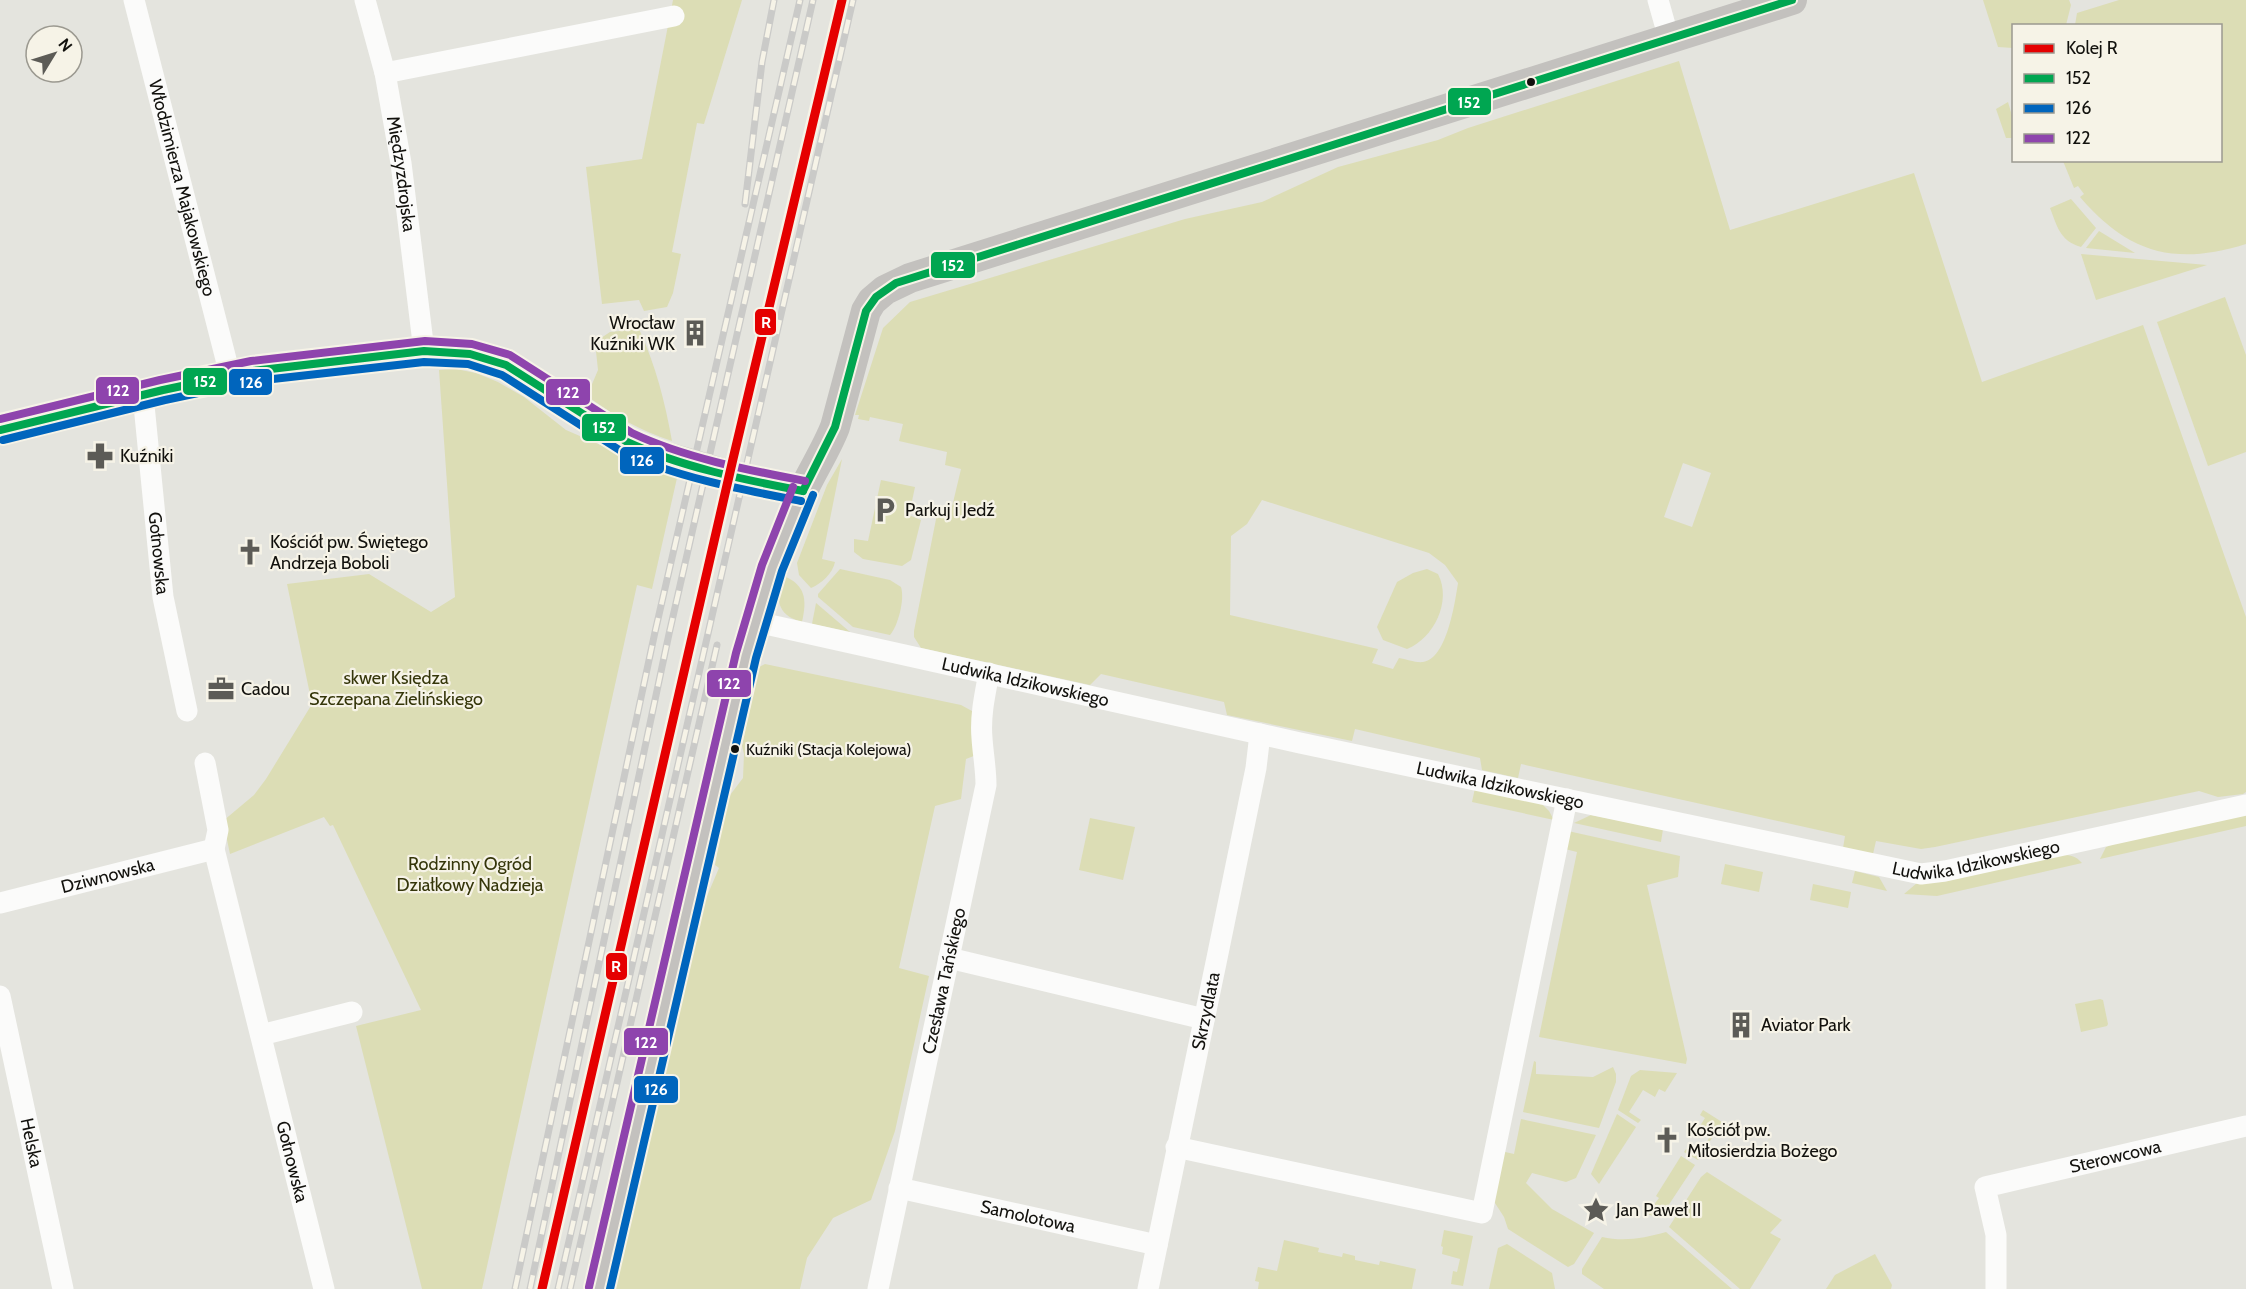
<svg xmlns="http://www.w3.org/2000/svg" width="2246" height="1289" viewBox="0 0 2246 1289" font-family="Cabin,sans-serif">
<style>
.green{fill:#dcddb5;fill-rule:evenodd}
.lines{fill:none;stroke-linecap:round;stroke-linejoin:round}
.street{stroke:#fbfbfa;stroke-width:21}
.secondary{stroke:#c3c1be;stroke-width:30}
.rail-casing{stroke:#cacac8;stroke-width:7}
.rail{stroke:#f6f3e7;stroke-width:4.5;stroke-dasharray:14;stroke-linecap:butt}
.bus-1-casing{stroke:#f6f3e7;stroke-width:12}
.bus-2-casing{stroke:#f6f3e7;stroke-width:12}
.bus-3-casing{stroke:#f6f3e7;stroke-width:12}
.bus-1{stroke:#00a651;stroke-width:8}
.bus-2{stroke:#0065bd;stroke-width:8}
.bus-3{stroke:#8e44ad;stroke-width:8}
.rail-1-casing{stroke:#f6f3e7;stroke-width:14}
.rail-1{stroke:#e50000;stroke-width:9}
.bus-dot{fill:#12110d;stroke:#f6f3e7;stroke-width:2}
.labels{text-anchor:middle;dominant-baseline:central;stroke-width:4.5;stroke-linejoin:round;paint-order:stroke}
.bus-label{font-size:16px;fill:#12110d;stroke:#f6f3e7;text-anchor:start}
.street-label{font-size:18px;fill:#12110d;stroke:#f6f3e7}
.poi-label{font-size:18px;fill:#12110d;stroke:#f6f3e7;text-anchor:start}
.park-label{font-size:18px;fill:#35360a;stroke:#f6f3e7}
.line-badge{stroke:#f6f3e7;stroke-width:2}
.badge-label{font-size:16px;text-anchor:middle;font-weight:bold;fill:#fff}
</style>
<rect width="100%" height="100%" fill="#e4e4de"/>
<!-- green -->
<g class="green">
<polygon points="673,0 742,0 704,124 697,123 672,252 681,254 673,293 667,307 644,311 639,300 602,304 586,167 642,159"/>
<polygon points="1983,0 2069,0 2071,5 2066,25 2014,26 2013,48 1998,47"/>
<path d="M2119,0h127v244c-71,22 -117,10 -166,-47l4,-3 -6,-8 -4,2 -11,-27 157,-1v-134l-145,-1 2,-12z"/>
<path d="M1679,61l51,169 184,-57 68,209 161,-57 103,292v175l-3,2 -25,3 -19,-6 -264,56 -14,2 -45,-8 -3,13 -30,-6 2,-12 -324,-72 -3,14 -36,-8 -2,-12 -125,-29 -3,12 -125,-26 -3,-13 -123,-28 -11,11 -169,-37 -7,-11v-6l24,-122 13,2 10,-42 -16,-4 2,-13 -48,-11 4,-17 -33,-7 -1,4 -11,-2 1,-4h-4l28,-87 27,-26 275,-83 77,-17 76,-35 100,-27 30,-12zM1683,463l28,10 -19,54 -28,-10zM1262,500l167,53 16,12 13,18c-3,19 -11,76 -35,79 -7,1 -17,-3 -24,-4l-6,11 -21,-6 6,-14 -148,-34 1,-79 16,-12z"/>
<polygon points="2008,102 2013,119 2013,138 2006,138 1996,109"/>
<path d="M2071,199l25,29 -15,19c-21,-6 -24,-21 -31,-39z"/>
<polygon points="2099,231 2135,253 2086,248"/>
<polygon points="2081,254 2207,265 2096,300"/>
<polygon points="2225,297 2246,355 2246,452 2208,466 2157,322"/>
<path d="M639,329c17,37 26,73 33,112 -33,-11 -57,-25 -85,-45l11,-26 -3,-28 15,-10z"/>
<polygon points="456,369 476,373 498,382 524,397 566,430 677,478 652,589 637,585 482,1289 422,1289 356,1026 421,1010 333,825 330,826 324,817 230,854 223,821 254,795 266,779 312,704 287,584 369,574 431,612 455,597 439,370"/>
<path d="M842,459l-20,100 13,3c-2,11 -14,22 -24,26l-12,-13 -2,-12 30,-78z"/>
<polygon points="881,480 915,487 909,515 921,520 911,560 902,566 863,559 854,552 854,539 868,541"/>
<path d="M840,569l50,11 11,7c4,12 -3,39 -11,48l-37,-8 -35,-30v-3z"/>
<path d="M1427,569l11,5c14,27 -4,64 -31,75l-24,-9 -6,-13 20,-45 16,-9z"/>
<path d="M782,575c24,10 25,24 20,47 -27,-7 -26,-25 -20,-47z"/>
<polygon points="816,603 850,632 812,624"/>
<polygon points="765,664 961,705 972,711 979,754 966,759 961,799 935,806 899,968 929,976 895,1131 871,1200 833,1218 807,1258 800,1289 610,1289 696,922 719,868 715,865 727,799 743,778 744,754 742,746 759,667"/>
<polygon points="1475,788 1541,803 1549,811 1554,820 1472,802"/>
<polygon points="1591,815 1663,829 1661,842 1574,823"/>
<polygon points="2246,815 2246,826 2100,859 2106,847 2114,844"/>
<polygon points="1090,818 1135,827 1123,880 1079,870"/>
<polygon points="1568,831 1680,856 1678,877 1647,885 1687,1059 1686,1064 1539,1037 1577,852 1565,849"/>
<path d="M2062,855c9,0 14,1 20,8l-145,33 -33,-2 13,-11 25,-1z"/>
<polygon points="1725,864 1763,872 1759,892 1721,884"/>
<polygon points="1855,871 1879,877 1887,891 1852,883"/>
<polygon points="1813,884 1851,892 1848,908 1810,900"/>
<polygon points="2100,999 2103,1000 2108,1024 2107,1026 2081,1032 2075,1004"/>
<polygon points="1534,1061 1536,1062 1536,1074 1593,1077 1613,1067 1616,1074 1616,1082 1599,1128 1523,1112"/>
<polygon points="1640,1070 1677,1073 1665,1092 1659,1089 1655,1097 1643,1090 1629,1112 1641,1120 1638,1123 1618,1110 1631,1076"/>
<polygon points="1703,1110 1722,1122 1698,1160 1684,1152 1686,1149 1696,1155 1698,1154 1712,1134 1700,1126 1705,1118 1700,1115"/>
<polygon points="1617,1114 1636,1127 1599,1184 1591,1174"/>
<polygon points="1521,1119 1596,1135 1576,1178 1566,1182 1532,1173 1526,1183 1552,1209 1594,1233 1574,1264 1568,1267 1508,1229 1504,1217 1493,1200 1501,1151 1514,1154"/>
<polygon points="1681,1156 1695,1165 1668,1206 1656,1217 1647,1214 1659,1198 1656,1196"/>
<polygon points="1707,1172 1782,1220 1770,1233 1781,1239 1750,1289 1740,1289 1669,1227 1701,1177"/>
<polygon points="1444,1230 1473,1236 1463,1286 1451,1284 1453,1271 1457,1272 1460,1259 1442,1254 1443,1247 1441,1246"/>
<path d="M1666,1232l66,57h-128l-22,-15v-5l20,-32c22,5 43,1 64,-5z"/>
<polygon points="1284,1240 1319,1248 1318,1252 1342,1257 1343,1253 1355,1256 1355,1260 1379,1265 1380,1261 1416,1269 1412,1289 1258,1289 1259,1282 1255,1281 1258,1267 1277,1271"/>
<polygon points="1507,1244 1552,1273 1555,1289 1489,1289 1498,1248"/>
<polygon points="1875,1254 1892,1285 1891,1289 1826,1289 1835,1275"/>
</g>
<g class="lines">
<!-- street -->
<g class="street">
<path id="s1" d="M134,0l96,375"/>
<path id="s2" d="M365,0l20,73 16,90 23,188"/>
<polyline points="1658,0 1669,39"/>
<polyline points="385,73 674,16"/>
<path id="s3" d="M143,395l20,202 24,114"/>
<path id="s4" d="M756,622l544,121 621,131 24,-3 301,-66"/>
<path id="s5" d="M205,763l13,67 -4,19 110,440"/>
<path id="s6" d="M0,903l214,-54"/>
<polyline points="949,958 1204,1019"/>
<path id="s7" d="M0,996l63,293"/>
<polyline points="261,1035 352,1012"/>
<polyline points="1176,1147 1482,1213 1567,799"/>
<path id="s8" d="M899,1188l258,57"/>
<path id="s9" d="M878,1289l108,-504c0,-16 -3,-31 -4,-47 -2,-22 3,-44 7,-65"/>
<path id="s10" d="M1148,1289l69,-331 39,-190 4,-34"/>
<path id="s11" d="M1996,1289v-54l-11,-48 261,-61"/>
</g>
<!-- secondary -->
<g class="secondary">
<polyline points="0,430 163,390 253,371 424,351 470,354 506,365 627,442 646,451 742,479 803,491"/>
<path d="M599,1289l147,-634c16,-55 33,-109 56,-162 10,-22 24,-43 33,-66l31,-116 6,-10 13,-11 25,-12 882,-278"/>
</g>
<!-- rail casing -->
<g class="rail-casing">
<g id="rail">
<polyline points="745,204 762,62 774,0"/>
<polyline points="515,1289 655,632 800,0"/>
<polyline points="530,1289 669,634 813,0"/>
<polyline points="558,1289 853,0"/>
<polyline points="570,1289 717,645"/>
</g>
</g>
<!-- rail -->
<use href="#rail" class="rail"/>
<!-- bus-1 casing -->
<g class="bus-1-casing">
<g id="bus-1">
<path d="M0,430l163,-40 90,-19 171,-20 46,3 36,11 121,77c54,25 118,38 176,49"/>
<polyline points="803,491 835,427 866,311 876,297 896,283 1792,0"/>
</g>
</g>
<!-- bus-2 casing -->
<g class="bus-2-casing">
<g id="bus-2">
<path d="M3,440l162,-40 90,-19 169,-19 44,2 34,11 119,76c52,26 123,39 180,50"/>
<polyline points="610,1289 756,658 782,571 813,495"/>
</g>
</g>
<!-- bus-3 casing -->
<g class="bus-3-casing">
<g id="bus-3">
<path d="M0,419l160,-39 91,-19 174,-20 47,3 38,11 122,78c53,25 116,37 173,48"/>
<polyline points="589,1287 736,653 762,565 793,487"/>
</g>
</g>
<!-- bus-1 -->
<use href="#bus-1" class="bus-1"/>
<!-- bus-2 -->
<use href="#bus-2" class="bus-2"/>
<!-- bus-3 -->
<use href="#bus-3" class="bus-3"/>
<!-- rail-1 casing -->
<g class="rail-1-casing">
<polyline id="rail-1" points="542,1289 733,459 842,0"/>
</g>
<!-- rail-1 -->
<use href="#rail-1" class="rail-1"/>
</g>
<!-- icons -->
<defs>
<g id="building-bare" transform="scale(2.07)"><path d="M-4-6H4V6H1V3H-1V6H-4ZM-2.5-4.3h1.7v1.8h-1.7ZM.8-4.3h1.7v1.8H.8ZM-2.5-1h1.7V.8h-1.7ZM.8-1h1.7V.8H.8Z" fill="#5c5b56" stroke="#f6f3e7" stroke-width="2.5" paint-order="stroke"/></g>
<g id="pharmacy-bare" transform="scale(2.07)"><path d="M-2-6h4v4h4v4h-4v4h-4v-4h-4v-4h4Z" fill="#5c5b56" stroke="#f6f3e7" stroke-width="2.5" paint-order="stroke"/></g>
<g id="parking-bare" transform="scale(2.07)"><path d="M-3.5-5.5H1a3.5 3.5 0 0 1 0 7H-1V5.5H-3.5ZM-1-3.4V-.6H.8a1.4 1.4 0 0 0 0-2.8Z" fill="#5c5b56" stroke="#f6f3e7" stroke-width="2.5" paint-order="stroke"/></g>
<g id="church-bare" transform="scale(2.07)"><path d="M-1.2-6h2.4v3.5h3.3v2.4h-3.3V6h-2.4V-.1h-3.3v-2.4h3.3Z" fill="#5c5b56" stroke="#f6f3e7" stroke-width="2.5" paint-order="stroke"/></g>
<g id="office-bare" transform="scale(2.07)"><path d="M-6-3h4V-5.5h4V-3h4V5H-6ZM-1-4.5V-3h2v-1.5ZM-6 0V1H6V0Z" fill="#5c5b56" stroke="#f6f3e7" stroke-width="2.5" paint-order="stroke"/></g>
<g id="sight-bare" transform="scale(2.07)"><path d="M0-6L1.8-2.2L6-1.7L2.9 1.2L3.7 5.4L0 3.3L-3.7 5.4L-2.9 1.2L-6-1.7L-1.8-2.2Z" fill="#5c5b56" stroke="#f6f3e7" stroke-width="2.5" paint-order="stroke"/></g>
</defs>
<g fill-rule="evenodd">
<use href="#building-bare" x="695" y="333"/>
<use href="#pharmacy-bare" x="100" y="456"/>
<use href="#parking-bare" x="885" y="510"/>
<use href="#church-bare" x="250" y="552"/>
<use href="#office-bare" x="221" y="689"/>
<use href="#building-bare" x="1741" y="1025"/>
<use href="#church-bare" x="1667" y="1140"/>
<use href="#sight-bare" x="1596" y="1210"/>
</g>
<!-- markers -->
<g class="bus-dot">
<circle cx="1531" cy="82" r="5"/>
<circle cx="735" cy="749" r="5"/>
</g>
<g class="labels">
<!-- bus labels -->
<g class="bus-label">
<text x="746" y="749">Kuźniki (Stacja Kolejowa)</text>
</g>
<!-- street labels -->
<g class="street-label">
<text stroke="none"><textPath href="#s2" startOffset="178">Międzyzdrojska</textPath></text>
<text stroke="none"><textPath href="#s1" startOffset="194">Włodzimierza Majakowskiego</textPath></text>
<text stroke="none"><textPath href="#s3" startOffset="159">Gołnowska</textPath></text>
<text stroke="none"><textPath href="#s4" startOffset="276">Ludwika Idzikowskiego</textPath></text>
<text stroke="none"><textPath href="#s4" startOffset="762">Ludwika Idzikowskiego</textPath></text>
<text stroke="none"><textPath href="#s4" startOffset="1248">Ludwika Idzikowskiego</textPath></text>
<text stroke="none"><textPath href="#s6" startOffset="111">Dziwnowska</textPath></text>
<text stroke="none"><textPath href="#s9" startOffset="315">Czesława Tańskiego</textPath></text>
<text stroke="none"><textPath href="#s10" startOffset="284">Skrzydlata</textPath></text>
<text stroke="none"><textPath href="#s7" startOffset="150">Helska</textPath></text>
<text stroke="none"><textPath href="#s11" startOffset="237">Sterowcowa</textPath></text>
<text stroke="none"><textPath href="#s5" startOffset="410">Gołnowska</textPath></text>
<text stroke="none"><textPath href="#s8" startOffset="132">Samolotowa</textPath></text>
</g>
<!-- poi labels -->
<g class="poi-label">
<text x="675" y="323" text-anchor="end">Wrocław<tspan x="675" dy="21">Kuźniki WK</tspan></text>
<text x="120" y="456">Kuźniki</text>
<text x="905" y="510">Parkuj i Jedź</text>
<text x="270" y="542">Kościół pw. Świętego<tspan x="270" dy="21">Andrzeja Boboli</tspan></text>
<text x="241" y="689">Cadou</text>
<text x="1761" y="1025">Aviator Park</text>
<text x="1687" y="1130">Kościół pw.<tspan x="1687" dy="21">Miłosierdzia Bożego</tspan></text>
<text x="1616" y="1210">Jan Paweł II</text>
</g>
<!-- park labels -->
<g class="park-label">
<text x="396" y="678">skwer Księdza<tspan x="396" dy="21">Szczepana Zielińskiego</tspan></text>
<text x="470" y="864">Rodzinny Ogród<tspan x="470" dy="21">Działkowy Nadzieja</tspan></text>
</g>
</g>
<g class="line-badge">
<rect x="1447" y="87" width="45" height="29" rx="6" fill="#00a651"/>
<rect x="930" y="251" width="46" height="28" rx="6" fill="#00a651"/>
<rect x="754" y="308" width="23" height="28" rx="6" fill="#e50000"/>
<rect x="182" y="367" width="46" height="29" rx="6" fill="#00a651"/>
<rect x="228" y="368" width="45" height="28" rx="6" fill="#0065bd"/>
<rect x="95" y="376" width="45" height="29" rx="6" fill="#8e44ad"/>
<rect x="545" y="378" width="46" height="28" rx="6" fill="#8e44ad"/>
<rect x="581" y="413" width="46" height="29" rx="6" fill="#00a651"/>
<rect x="619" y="446" width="46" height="29" rx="6" fill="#0065bd"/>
<rect x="706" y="669" width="46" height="29" rx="6" fill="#8e44ad"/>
<rect x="605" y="952" width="23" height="29" rx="6" fill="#e50000"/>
<rect x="623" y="1027" width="46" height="29" rx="6" fill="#8e44ad"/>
<rect x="633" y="1075" width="46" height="29" rx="6" fill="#0065bd"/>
</g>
<g class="badge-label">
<text x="1469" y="108">152</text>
<text x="953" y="271">152</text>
<text x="766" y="328">R</text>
<text x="205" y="387">152</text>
<text x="251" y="388">126</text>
<text x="118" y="396">122</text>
<text x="568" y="398">122</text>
<text x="604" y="433">152</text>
<text x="642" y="466">126</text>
<text x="729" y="689">122</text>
<text x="616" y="972">R</text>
<text x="646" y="1048">122</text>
<text x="656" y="1095">126</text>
</g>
<!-- legend -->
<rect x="2012" y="24" width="210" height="138" fill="#f6f3e7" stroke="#9b9990" stroke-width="1.5"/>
<rect x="2024" y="44" width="30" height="9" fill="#e50000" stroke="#9b9990" stroke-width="1.5"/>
<text x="2066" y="54" font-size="18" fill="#12110d">Kolej R</text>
<rect x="2024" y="74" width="30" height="9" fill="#00a651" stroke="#9b9990" stroke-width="1.5"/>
<text x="2066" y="84" font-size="18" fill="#12110d">152</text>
<rect x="2024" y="104" width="30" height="9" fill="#0065bd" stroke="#9b9990" stroke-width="1.5"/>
<text x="2066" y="114" font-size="18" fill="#12110d">126</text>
<rect x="2024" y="134" width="30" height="9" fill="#8e44ad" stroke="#9b9990" stroke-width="1.5"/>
<text x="2066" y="144" font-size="18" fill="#12110d">122</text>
<!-- north arrow -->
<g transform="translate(54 54) rotate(52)"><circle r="28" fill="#f6f3e7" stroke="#9b9990" stroke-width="1.5"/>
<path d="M0-4.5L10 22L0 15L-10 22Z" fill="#5c5b56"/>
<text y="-9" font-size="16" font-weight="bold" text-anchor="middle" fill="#12110d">N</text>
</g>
</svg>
